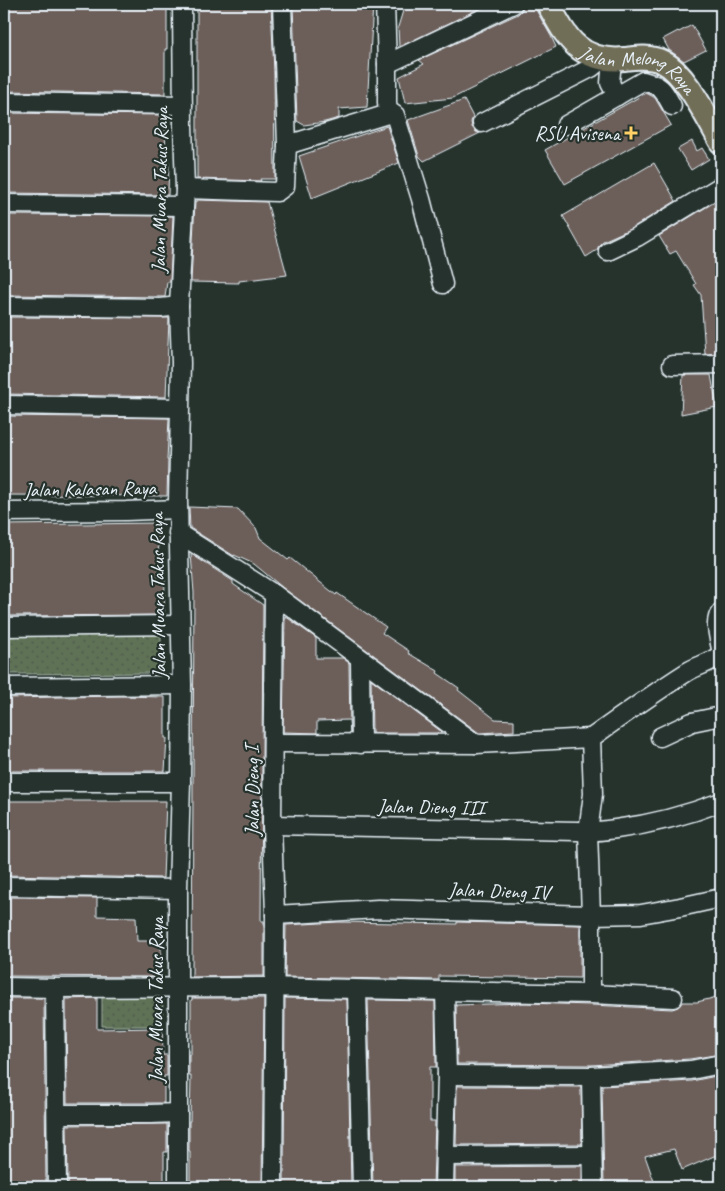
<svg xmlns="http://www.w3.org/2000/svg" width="725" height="1191" viewBox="0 0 725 1191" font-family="Caveat,sans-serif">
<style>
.park{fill:url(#park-dots);stroke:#a3b2a6}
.building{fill:#6c5f5a;stroke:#e8f1f8}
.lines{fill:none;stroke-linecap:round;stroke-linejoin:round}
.minor-casing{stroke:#e8f1f8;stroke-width:21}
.major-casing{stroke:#e8f1f8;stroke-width:26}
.minor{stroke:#26332d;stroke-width:18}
.major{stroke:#716e59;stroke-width:22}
.poi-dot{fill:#ffd166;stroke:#26332d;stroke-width:2}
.labels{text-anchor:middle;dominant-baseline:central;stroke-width:4.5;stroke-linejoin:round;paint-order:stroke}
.street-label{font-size:20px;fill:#e8f1f8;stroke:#26332d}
.poi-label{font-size:20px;fill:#e8f1f8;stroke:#26332d;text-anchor:end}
</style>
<defs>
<pattern id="park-dots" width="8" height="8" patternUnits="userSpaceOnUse" patternTransform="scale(1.25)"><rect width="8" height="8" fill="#5e7255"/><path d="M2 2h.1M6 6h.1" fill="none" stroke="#515b4f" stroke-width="1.8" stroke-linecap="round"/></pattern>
</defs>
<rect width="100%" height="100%" fill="#26332d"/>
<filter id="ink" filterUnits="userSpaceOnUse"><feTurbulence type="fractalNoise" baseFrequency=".02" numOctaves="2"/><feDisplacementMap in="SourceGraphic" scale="10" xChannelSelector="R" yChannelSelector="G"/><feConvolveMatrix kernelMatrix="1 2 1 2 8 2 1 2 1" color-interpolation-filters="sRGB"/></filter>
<g filter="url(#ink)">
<!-- park -->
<g class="park">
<polygon points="4,632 161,634 161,673 4,674"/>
<polygon points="102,996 163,997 162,1026 102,1026"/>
</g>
<!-- building -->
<g class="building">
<polygon points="105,4 167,4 167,49 165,49 165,94 4,91 4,5"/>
<polygon points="197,4 271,4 274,72 275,179 260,179 261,181 197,179"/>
<polygon points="293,4 373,4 367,107 339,109 339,118 325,122 304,125 297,121"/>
<polygon points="405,4 489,4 399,47 398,27"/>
<polygon points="523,4 535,4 536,10 551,36 556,47 453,98 405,103 399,77 424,64 419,60 518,14 522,10"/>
<polygon points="692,25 706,50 684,61 669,50 663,39 678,31 679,32"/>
<polygon points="646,93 652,96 655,98 671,125 565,184 545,150"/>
<polygon points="464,100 473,117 471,122 472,127 476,132 480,133 424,161 419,156 408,120"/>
<polygon points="4,113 165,115 166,162 169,162 168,195 4,193"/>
<polygon points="387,126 399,163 312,198 299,156"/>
<polygon points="692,141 697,151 702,148 709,159 691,170 678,149"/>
<polygon points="654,163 676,201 632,228 603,241 599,245 597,250 586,257 563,216"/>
<polygon points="721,198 721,353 705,354 701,295 694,285 696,284 676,251 670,254 659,236"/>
<polygon points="197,200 267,202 287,275 239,281 239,283 191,282 195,201 197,202"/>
<polygon points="4,215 173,216 170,282 167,282 165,297 4,295"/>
<polygon points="4,317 169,318 166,397 4,394"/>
<polygon points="683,375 711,375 717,407 681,414"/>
<polygon points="4,416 169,418 167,460 168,460 167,496 4,495"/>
<polygon points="189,507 238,509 256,528 260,538 288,560 290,558 336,595 337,593 386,627 382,633 409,651 408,653 438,671 437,673 459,688 458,690 495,719 514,720 514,731 479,733 283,588 254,564 234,555 234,556 190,528"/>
<polygon points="158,523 159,580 165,580 164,615 4,616 4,525"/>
<polygon points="191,554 233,581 233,584 263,605 261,921 264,921 264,976 192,977 194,593"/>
<polygon points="285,616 316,638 316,658 343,658 349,663 350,733 349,720 317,721 317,733 283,732"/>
<polygon points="371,679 442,732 440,733 372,733"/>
<polygon points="121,696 165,697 165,738 167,738 165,771 4,771 4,698"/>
<polygon points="4,801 166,801 163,878 4,875"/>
<polygon points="4,897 97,898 97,916 136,917 137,941 161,941 161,977 4,976"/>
<polygon points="338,922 457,924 457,922 580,925 580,978 439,976 439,980 285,977 286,925"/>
<polygon points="721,996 721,1054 690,1059 591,1065 457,1064 456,1005 526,1003 591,1005 672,1009 678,1007 682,1002 697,1002"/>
<polygon points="4,998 44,998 46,1183 4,1185"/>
<polygon points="97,998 97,1029 162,1028 163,1055 167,1055 167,1076 164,1076 164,1103 67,1103 66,999"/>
<polygon points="192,998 264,998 262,1187 190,1187 190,1151 189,1151 189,1121 190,1121 191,1076 189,1076 189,1054 191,1054 191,1000 192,1000"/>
<polygon points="285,998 347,999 351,1187 284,1187"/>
<polygon points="368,1000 435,1001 436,1067 430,1067 430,1121 435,1121 433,1187 373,1187"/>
<polygon points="721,1075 721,1153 682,1170 674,1149 645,1156 656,1187 604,1187 602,1086 692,1081"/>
<polygon points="457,1086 581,1087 582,1144 456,1145"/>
<polygon points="167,1124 167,1152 164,1152 164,1185 68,1185 67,1125"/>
<polygon points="582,1166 582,1187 455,1187 455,1167"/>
</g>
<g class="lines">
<!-- minor casing -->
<g class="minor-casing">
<g id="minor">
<polyline points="612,60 610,83 617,96"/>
<polyline points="387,64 513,4"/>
<polyline points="4,102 183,105"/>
<polyline points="388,114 392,113 395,115 421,199 443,284"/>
<polyline points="482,123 591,68 602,59"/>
<path d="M566,125l77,-44c19,5 20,8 29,25"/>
<polyline points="287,145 388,114 387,102 387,64 385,4"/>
<polyline points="185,189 277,192 285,186 287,145 282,4"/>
<polyline points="4,204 184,206"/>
<polyline points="608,251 637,237 721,186"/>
<polyline points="4,306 161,308 179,306"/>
<polyline points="672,365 721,364"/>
<polyline points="4,405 179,408"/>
<polyline points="4,512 126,511 178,509"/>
<polyline points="178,533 274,594 476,744"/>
<path d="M721,612c-8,9 -2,25 0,37"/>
<polyline points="4,627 180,625"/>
<polyline points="360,659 361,744"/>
<polyline points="4,687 182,685"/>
<polyline points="660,737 692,722 721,716"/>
<polyline points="274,743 476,744 591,738"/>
<polyline points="4,782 181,782"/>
<path d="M272,825l305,6c13,1 26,0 39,-2 37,-5 71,-14 105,-27"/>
<polyline points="4,886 178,889"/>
<polyline points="275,915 378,909 591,915 641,914 680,907 721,898"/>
<polyline points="4,987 55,988 264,987 445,991 591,994 673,998"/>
<polyline points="55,988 57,1187"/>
<polyline points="357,990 362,1187"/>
<path d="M591,994v-79l-3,-83 5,-38 -2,-56c32,-23 63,-45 96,-66 11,-7 25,-9 34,-18"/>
<polyline points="447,1075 591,1076 691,1070 721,1064"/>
<polyline points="591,1076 593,1187"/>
<polyline points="57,1114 151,1114 178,1113"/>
<polyline points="445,1156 592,1155"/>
<polyline points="178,1187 178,889 181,782 182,685 178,501 181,363 179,306 185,189 183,125 182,4"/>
<polyline points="273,1187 275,915 272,825 274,594"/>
<polyline points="444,1187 447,1075 445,991"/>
</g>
</g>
<!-- major casing -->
<g class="major-casing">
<g id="major">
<path id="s1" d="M548,4c19,35 32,59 77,55 13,-2 26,-3 38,3 24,12 44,57 58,80"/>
</g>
</g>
<!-- minor -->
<use href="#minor" class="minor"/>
<!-- major -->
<use href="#major" class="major"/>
</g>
</g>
<!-- markers -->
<path class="poi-dot" d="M628.5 125.5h5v5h5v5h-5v5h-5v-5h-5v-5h5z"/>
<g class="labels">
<!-- street labels -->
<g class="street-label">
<text stroke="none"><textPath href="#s1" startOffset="120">Jalan Melong Raya</textPath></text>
<text transform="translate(160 190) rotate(-89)">Jalan Muara Takus Raya</text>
<text transform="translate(90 489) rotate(-1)">Jalan Kalasan Raya</text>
<text transform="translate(158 596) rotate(-91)">Jalan Muara Takus Raya</text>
<text transform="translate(252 791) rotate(-90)">Jalan Dieng I</text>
<text transform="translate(431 807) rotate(1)">Jalan Dieng III</text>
<text transform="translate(499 891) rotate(2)">Jalan Dieng IV</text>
<text transform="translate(156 1000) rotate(-90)">Jalan Muara Takus Raya</text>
</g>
<!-- poi labels -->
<g class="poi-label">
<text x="620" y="133">RSU Avisena</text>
</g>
</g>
<!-- margin -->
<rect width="725" height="1191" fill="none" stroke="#26332d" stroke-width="20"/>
<rect x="10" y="10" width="705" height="1171" fill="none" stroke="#e8f1f8" stroke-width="2" filter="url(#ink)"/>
</svg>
